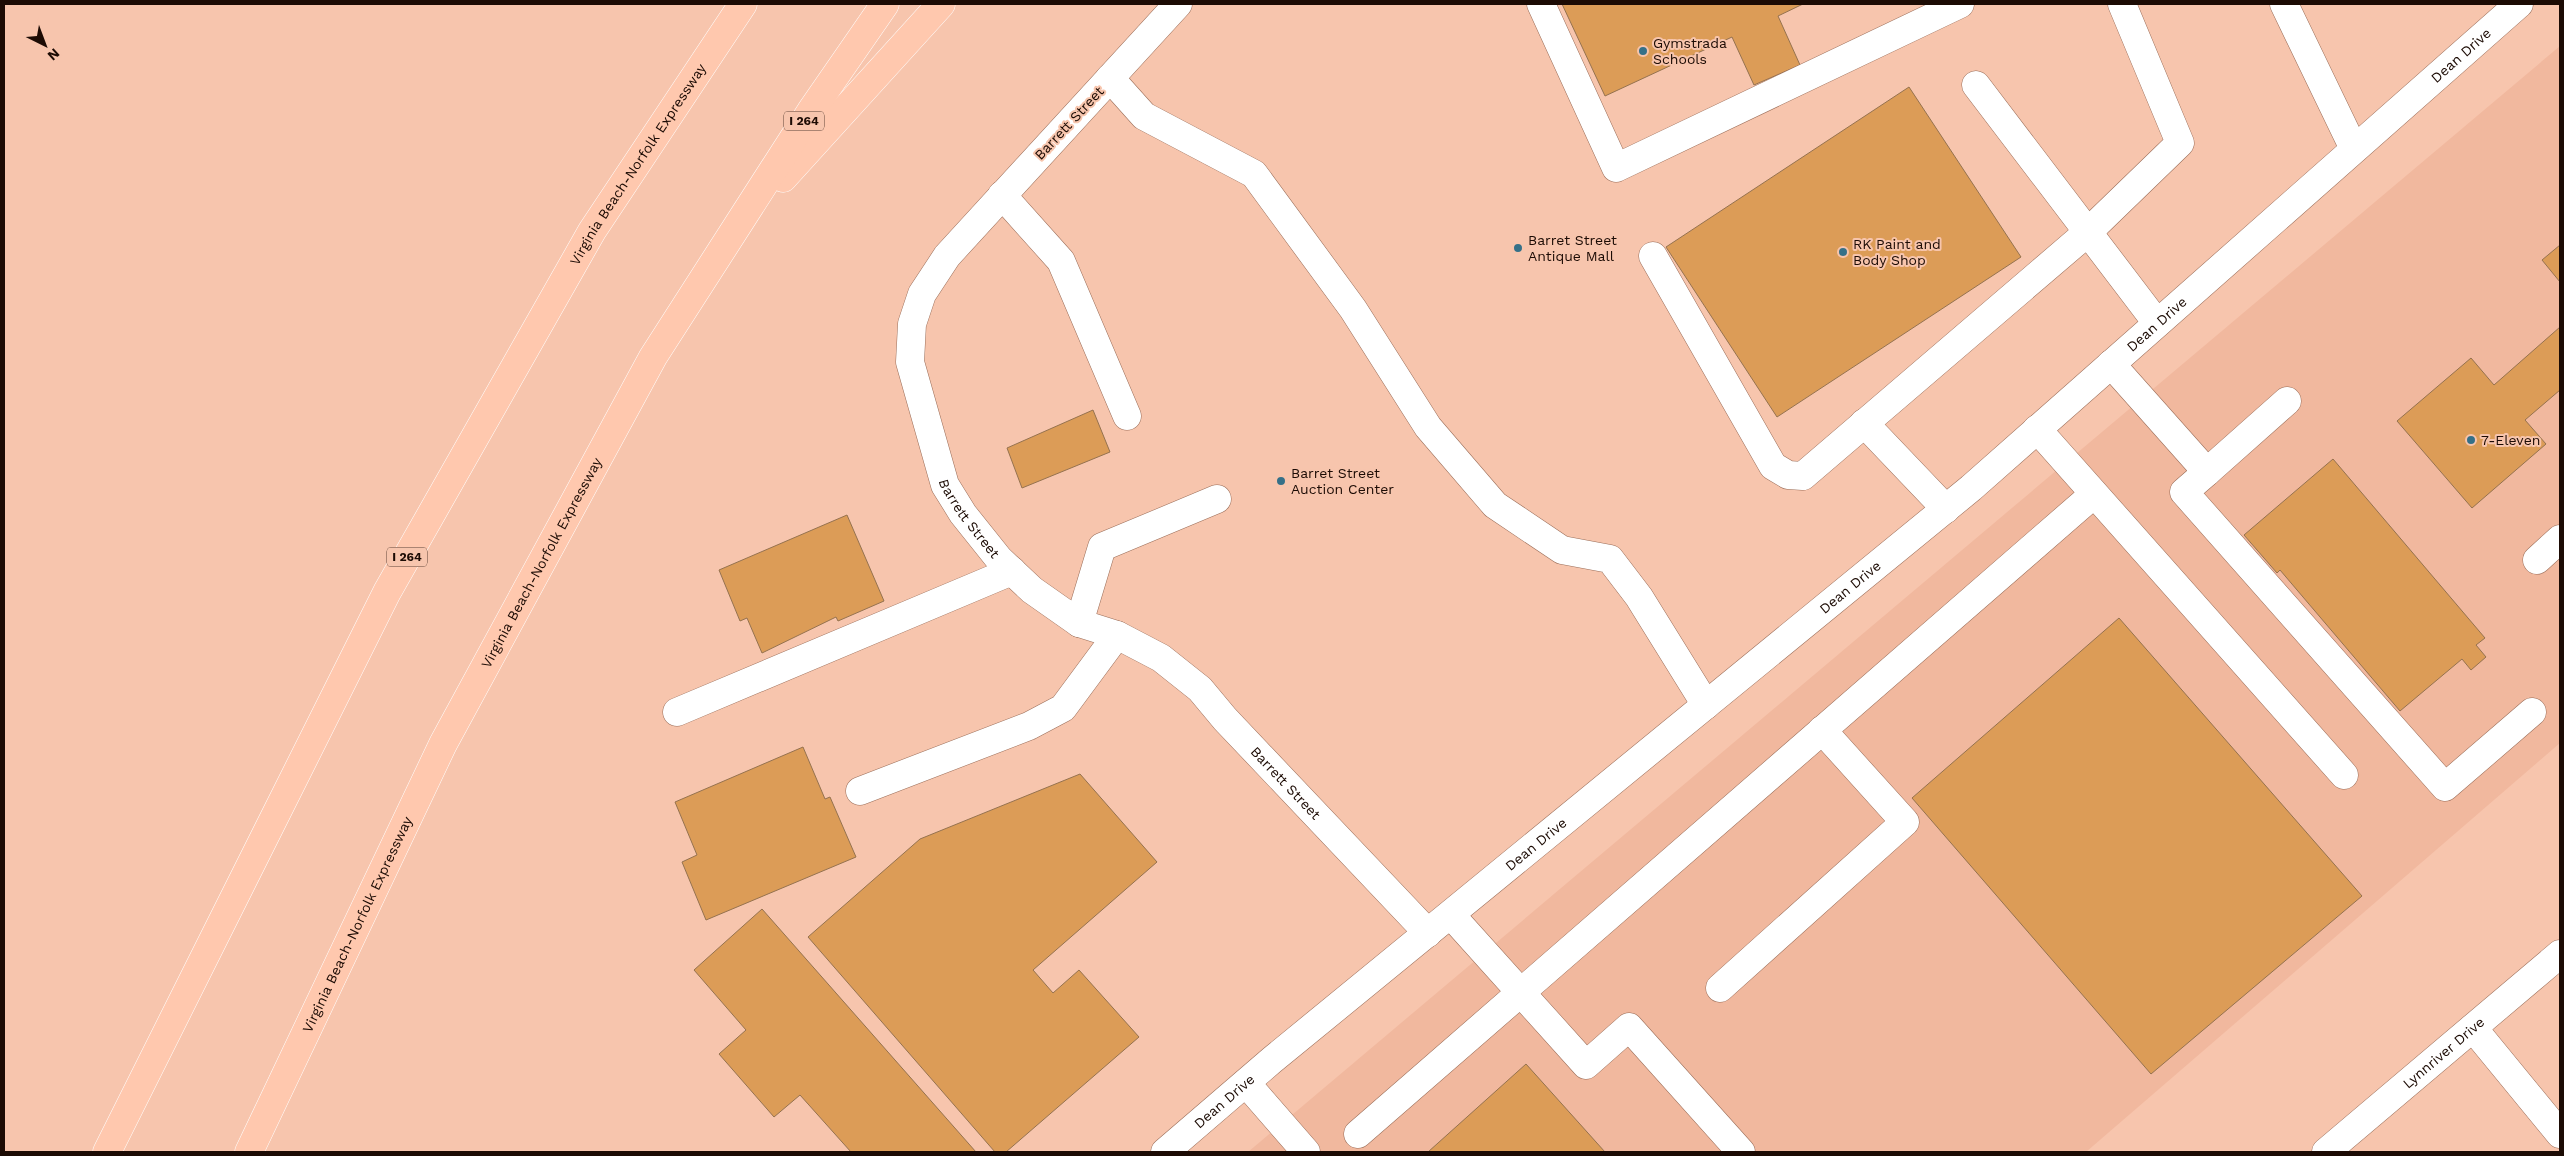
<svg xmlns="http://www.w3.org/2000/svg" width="2564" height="1156" viewBox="0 0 2564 1156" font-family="'Work Sans',sans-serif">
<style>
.built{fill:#f1b89e}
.building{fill:#dc9c57;stroke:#95724f}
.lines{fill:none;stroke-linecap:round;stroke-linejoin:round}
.minor-casing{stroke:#9b6e59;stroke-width:29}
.highway-casing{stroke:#fff;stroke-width:29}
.minor{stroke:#fff;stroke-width:28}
.highway{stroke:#ffc8ae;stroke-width:28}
.poi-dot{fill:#357088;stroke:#f7c5ad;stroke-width:2}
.labels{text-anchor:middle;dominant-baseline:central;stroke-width:4;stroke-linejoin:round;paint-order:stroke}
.shield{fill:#f7c5ad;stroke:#5e4337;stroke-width:1}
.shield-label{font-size:12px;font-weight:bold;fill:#1c0b04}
.poi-label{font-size:14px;fill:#1c0b04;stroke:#f7c5ad;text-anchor:start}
.street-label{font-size:14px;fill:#1c0b04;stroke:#f7c5ad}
</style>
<rect width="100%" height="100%" fill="#f7c5ad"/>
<!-- built -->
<polygon class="built" points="2560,46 2560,743 2086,1152 1248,1152"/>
<!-- building -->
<g class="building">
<polygon points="1562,4 1803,4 1778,16 1800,65 1754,85 1732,37 1605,96"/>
<polygon points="1909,87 2021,257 1777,417 1666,247"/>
<polygon points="2560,245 2560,282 2542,260"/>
<polygon points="2560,327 2560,390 2525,420 2546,444 2472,508 2397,421 2471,358 2494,385"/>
<polygon points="1093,410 1110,452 1022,488 1007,448"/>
<polygon points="2333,459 2485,638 2476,645 2486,657 2471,670 2462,659 2400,711 2280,570 2277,573 2244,535"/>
<polygon points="847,515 884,601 838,621 836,617 762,653 747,618 740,621 719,570"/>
<polygon points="2119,618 2362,896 2151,1074 1912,798"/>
<polygon points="803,747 825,799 830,797 856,857 706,920 682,862 697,855 675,802"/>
<polygon points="1080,774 1157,862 1033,970 1053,993 1079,970 1139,1037 1006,1152 995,1152 808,937 920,839"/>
<polygon points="762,909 976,1152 851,1152 800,1095 774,1117 719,1054 746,1030 694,970"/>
<polygon points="1526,1064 1605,1152 1428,1152"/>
</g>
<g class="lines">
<!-- minor casing -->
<g class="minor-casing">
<g id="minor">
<path id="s1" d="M1178,4l-231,252 -25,38 -10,30 -2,38 35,123 18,29 36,45 33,31 47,33 38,12 44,23 39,31 25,30 203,214"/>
<polyline points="1541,4 1616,168 1960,4"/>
<polyline points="2284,4 2354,149"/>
<polyline points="1110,78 1144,116 1254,174 1353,309 1428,427 1495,505 1562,550 1610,559 1639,597 1706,705"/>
<polyline points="1976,85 2157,323"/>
<polyline points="1002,195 1061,261 1127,416"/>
<polyline points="1653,256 1773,466 1788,475 1803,476 2088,232 2180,143 2122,4"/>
<polyline points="2111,364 2207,472 2184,492 2445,787 2532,712"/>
<polyline points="1864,423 1946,509"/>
<polyline points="2037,429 2344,775"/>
<polyline points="2207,472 2287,401"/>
<polyline points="2537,560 2560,539"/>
<polyline points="1079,623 1102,547 1217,499"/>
<polyline points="677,712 1012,571"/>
<polyline points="860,791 1029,726 1063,708 1117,635"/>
<polyline points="1451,915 1586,1065 1629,1027 1741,1152"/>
<polyline points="1720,988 1905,822 1822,730"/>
<polyline points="2473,1028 2560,1134"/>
<polyline points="1246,1083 1306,1152"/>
<polyline points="1358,1134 2094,494"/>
<path id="s2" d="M1165,1152l107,-92 699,-572 548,-484"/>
<path id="s3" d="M2326,1152l234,-198"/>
</g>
</g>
<!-- highway casing -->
<g class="highway-casing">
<g id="highway">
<polyline points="783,178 941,4"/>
<path id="s4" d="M107,1152l280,-560 205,-361 151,-227"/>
<path id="s5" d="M249,1152l194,-408 210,-387 158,-246 74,-107"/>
</g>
</g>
<!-- minor -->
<use href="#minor" class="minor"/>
<!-- highway -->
<use href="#highway" class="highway"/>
</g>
<!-- markers -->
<g class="poi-dot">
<circle cx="1643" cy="51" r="5"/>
<circle cx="1518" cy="248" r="5"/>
<circle cx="1843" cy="252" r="5"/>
<circle cx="2471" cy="440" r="5"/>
<circle cx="1281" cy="481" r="5"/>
</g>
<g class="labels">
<!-- shield labels -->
<g class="shield">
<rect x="784" y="111.5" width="40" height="19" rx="4"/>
<rect x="387" y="547.5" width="40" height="19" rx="4"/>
</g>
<g class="shield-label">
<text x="804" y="121">I 264</text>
<text x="407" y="557">I 264</text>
</g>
<!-- poi labels -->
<g class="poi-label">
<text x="1653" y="43">Gymstrada<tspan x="1653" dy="16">Schools</tspan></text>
<text x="1528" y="240">Barret Street<tspan x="1528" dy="16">Antique Mall</tspan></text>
<text x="1853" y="244">RK Paint and<tspan x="1853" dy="16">Body Shop</tspan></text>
<text x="2481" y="440">7-Eleven</text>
<text x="1291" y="473">Barret Street<tspan x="1291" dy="16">Auction Center</tspan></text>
</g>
<!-- street labels -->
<g class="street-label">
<text stroke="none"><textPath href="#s2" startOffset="1698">Dean Drive</textPath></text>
<text transform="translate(1069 123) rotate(-47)">Barrett Street</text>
<text stroke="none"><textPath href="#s4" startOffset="1122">Virginia Beach-Norfolk Expressway</textPath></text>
<text stroke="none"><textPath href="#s2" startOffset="1292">Dean Drive</textPath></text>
<text stroke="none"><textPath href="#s1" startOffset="626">Barrett Street</textPath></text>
<text stroke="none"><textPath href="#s5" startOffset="658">Virginia Beach-Norfolk Expressway</textPath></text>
<text stroke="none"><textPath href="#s2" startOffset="888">Dean Drive</textPath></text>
<text stroke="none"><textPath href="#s1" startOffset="1046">Barrett Street</textPath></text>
<text stroke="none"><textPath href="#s2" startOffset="482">Dean Drive</textPath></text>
<text stroke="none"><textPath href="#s5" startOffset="252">Virginia Beach-Norfolk Expressway</textPath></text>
<text stroke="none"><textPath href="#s3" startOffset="154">Lynnriver Drive</textPath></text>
<text stroke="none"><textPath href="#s2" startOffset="78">Dean Drive</textPath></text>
</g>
</g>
<!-- border -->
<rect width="2564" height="1156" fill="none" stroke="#1c0b04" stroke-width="10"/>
<!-- north arrow -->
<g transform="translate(45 45) rotate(138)" stroke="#f7c5ad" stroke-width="4" paint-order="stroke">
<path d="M0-4L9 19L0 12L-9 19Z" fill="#1c0b04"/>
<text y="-8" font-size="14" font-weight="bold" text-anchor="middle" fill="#1c0b04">N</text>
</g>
</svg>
